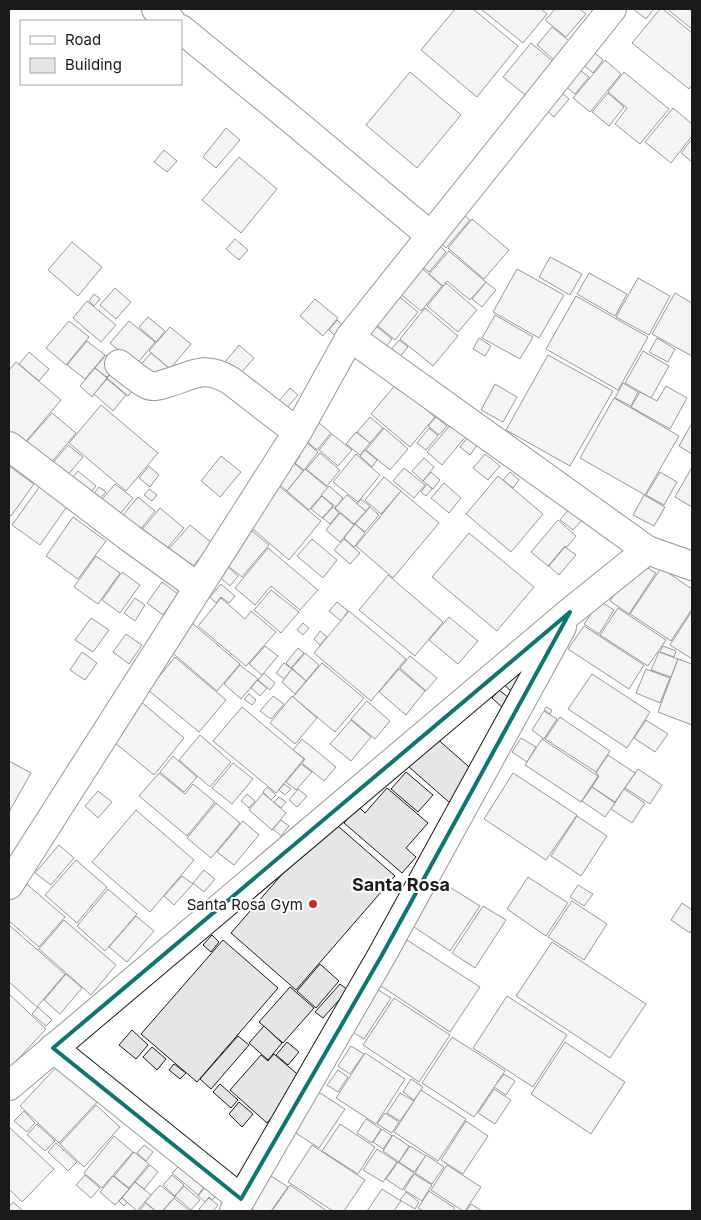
<svg xmlns="http://www.w3.org/2000/svg" width="701" height="1220" font-family="Inter,sans-serif">
  <style>
    .building { fill: #e6e6e6; stroke: #1a1a1a }
    .lines { fill: none; stroke-linecap: round; stroke-linejoin: round }
    .minor-casing { stroke: #1a1a1a; stroke-width: 30 }
    .minor { stroke: #fff; stroke-width: 28 }
    .marked { fill: none; stroke: #0f766e; stroke-width: 4; stroke-linejoin: round }
    .poi-dot { fill: #c62828; stroke: #fff; stroke-width: 2 }
    .labels { text-anchor: middle; dominant-baseline: central; stroke-width: 4; stroke-linejoin: round; paint-order: stroke }
    .poi-label { font-size: 15px; fill: #1a1a1a; stroke: #fff; text-anchor: end }
    .quarter-label { font-size: 18px; font-weight: bold; fill: #1a1a1a; stroke: #fff }
  </style>
  <rect width="100%" height="100%" fill="#fff"/>
  <g class="building">
    <polygon points="455,9 473,9 518,46 477,97 421,50"/>
    <polygon points="481,9 541,9 547,14 523,43"/>
    <polygon points="555,9 580,9 586,14 566,37 545,20"/>
    <polygon points="633,9 654,9 646,19"/>
    <polygon points="660,9 663,9 692,33 692,85 689,89 632,43"/>
    <polygon points="667,9 692,9 692,29"/>
    <polygon points="552,27 578,48 562,67 537,45"/>
    <polygon points="531,43 562,69 535,103 503,77"/>
    <polygon points="590,49 603,60 593,73 580,62"/>
    <polygon points="605,60 621,74 590,112 573,98"/>
    <polygon points="573,65 589,77 575,94 560,82"/>
    <polygon points="410,72 461,115 417,168 366,125"/>
    <polygon points="624,72 669,109 640,144 615,124 627,108 608,92"/>
    <polygon points="554,86 569,99 554,117 539,104"/>
    <polygon points="608,93 624,107 609,126 592,112"/>
    <polygon points="673,108 692,124 692,136 671,163 645,142"/>
    <polygon points="226,128 240,140 216,168 203,157"/>
    <polygon points="692,139 692,162 681,153"/>
    <polygon points="164,150 177,161 167,172 154,162"/>
    <polygon points="239,157 277,189 241,233 202,200"/>
    <polygon points="457,209 470,220 446,248 434,237"/>
    <polygon points="472,219 509,250 484,279 448,248"/>
    <polygon points="235,239 248,250 239,260 226,249"/>
    <polygon points="433,240 446,252 429,272 415,261"/>
    <polygon points="72,242 102,267 78,296 48,270"/>
    <polygon points="449,251 486,282 470,300 447,281 443,286 429,274"/>
    <polygon points="550,257 582,274 570,295 539,277"/>
    <polygon points="415,262 442,286 421,311 393,288"/>
    <polygon points="517,269 564,295 539,338 493,312"/>
    <polygon points="589,273 627,294 615,316 577,294"/>
    <polygon points="638,278 670,296 649,335 616,317"/>
    <polygon points="486,282 496,290 482,307 472,299"/>
    <polygon points="446,283 477,310 458,332 427,306"/>
    <polygon points="115,288 131,302 116,319 100,305"/>
    <polygon points="675,293 692,303 692,356 652,334"/>
    <polygon points="94,294 100,299 94,306 89,301"/>
    <polygon points="396,294 418,312 395,340 373,322"/>
    <polygon points="576,296 648,337 618,390 546,349"/>
    <polygon points="315,299 338,318 323,336 300,316"/>
    <polygon points="87,301 116,325 101,342 73,318"/>
    <polygon points="425,308 458,336 433,366 400,339"/>
    <polygon points="495,315 533,337 520,359 482,338"/>
    <polygon points="148,317 165,331 156,342 139,327"/>
    <polygon points="337,320 346,328 337,338 329,330"/>
    <polygon points="69,321 89,337 66,365 46,348"/>
    <polygon points="129,321 155,342 136,365 110,343"/>
    <polygon points="375,325 392,339 384,350 366,335"/>
    <polygon points="170,327 191,344 170,369 149,351"/>
    <polygon points="479,338 491,346 485,356 473,349"/>
    <polygon points="657,338 675,349 668,362 649,352"/>
    <polygon points="399,340 408,347 398,359 389,352"/>
    <polygon points="87,341 105,355 85,379 67,365"/>
    <polygon points="239,345 254,358 235,380 220,368"/>
    <polygon points="643,351 669,366 651,398 625,383"/>
    <polygon points="29,352 49,369 39,381 19,364"/>
    <polygon points="151,353 170,369 156,386 136,370"/>
    <polygon points="106,355 117,365 107,377 95,368"/>
    <polygon points="548,355 613,391 570,466 506,430"/>
    <polygon points="16,362 61,400 18,451 9,443 9,370"/>
    <polygon points="118,366 139,383 128,396 107,378"/>
    <polygon points="95,368 107,378 92,397 80,386"/>
    <polygon points="107,379 126,395 113,411 94,394"/>
    <polygon points="623,383 638,392 631,406 615,398"/>
    <polygon points="396,384 435,417 410,447 371,414"/>
    <polygon points="495,384 517,397 503,422 481,410"/>
    <polygon points="666,386 687,398 670,429 631,407 640,392 657,401"/>
    <polygon points="290,388 298,395 286,409 278,402"/>
    <polygon points="614,398 679,436 645,495 580,458"/>
    <polygon points="101,405 158,453 126,491 69,443"/>
    <polygon points="52,413 76,433 46,469 21,448"/>
    <polygon points="312,417 331,433 317,450 298,434"/>
    <polygon points="370,417 383,428 370,443 357,432"/>
    <polygon points="436,417 447,426 439,435 428,426"/>
    <polygon points="452,423 467,435 442,465 427,452"/>
    <polygon points="692,423 692,454 679,446"/>
    <polygon points="384,428 408,449 390,470 366,450"/>
    <polygon points="429,428 438,436 426,450 417,443"/>
    <polygon points="356,432 370,443 360,455 346,444"/>
    <polygon points="332,434 352,450 338,466 319,450"/>
    <polygon points="299,436 318,452 304,470 295,463 300,456 290,447"/>
    <polygon points="469,436 478,444 470,455 460,447"/>
    <polygon points="68,445 83,457 66,477 51,465"/>
    <polygon points="292,449 300,456 294,463 303,471 287,491 270,476"/>
    <polygon points="365,450 377,460 372,467 360,456"/>
    <polygon points="320,453 340,470 327,486 306,469"/>
    <polygon points="356,454 380,475 358,502 333,482"/>
    <polygon points="485,454 500,466 488,480 473,468"/>
    <polygon points="221,456 241,472 220,497 201,481"/>
    <polygon points="424,458 434,467 423,481 412,471"/>
    <polygon points="9,466 34,484 11,516 9,514"/>
    <polygon points="149,466 159,475 150,487 139,478"/>
    <polygon points="692,467 692,507 675,497"/>
    <polygon points="404,468 425,485 414,498 393,481"/>
    <polygon points="305,469 328,488 309,510 287,491"/>
    <polygon points="78,471 96,486 85,500 67,484"/>
    <polygon points="431,472 440,480 433,489 423,481"/>
    <polygon points="510,472 519,480 513,488 503,480"/>
    <polygon points="660,472 677,482 664,505 646,495"/>
    <polygon points="498,476 543,514 511,552 466,514"/>
    <polygon points="384,477 401,491 381,514 365,500"/>
    <polygon points="444,483 461,498 449,513 431,498"/>
    <polygon points="115,484 133,498 116,519 98,504"/>
    <polygon points="427,484 432,489 426,496 421,492"/>
    <polygon points="40,486 68,505 40,545 12,525"/>
    <polygon points="279,486 321,521 289,560 247,524"/>
    <polygon points="329,486 343,498 336,507 321,495"/>
    <polygon points="99,487 106,492 98,501 92,496"/>
    <polygon points="149,489 157,495 152,501 144,495"/>
    <polygon points="401,491 439,523 393,578 356,546"/>
    <polygon points="347,495 366,511 354,524 335,508"/>
    <polygon points="644,495 665,507 654,526 633,515"/>
    <polygon points="322,496 333,506 322,518 311,509"/>
    <polygon points="138,497 155,511 140,530 123,515"/>
    <polygon points="361,499 370,506 366,511 357,504"/>
    <polygon points="333,507 339,513 330,524 323,518"/>
    <polygon points="370,507 379,515 365,532 355,524"/>
    <polygon points="160,508 184,528 159,558 135,538"/>
    <polygon points="569,509 582,520 573,530 560,520"/>
    <polygon points="340,513 354,525 340,542 326,530"/>
    <polygon points="73,517 106,541 78,579 46,556"/>
    <polygon points="558,520 576,536 567,547 565,546 548,566 531,552"/>
    <polygon points="355,524 365,533 354,547 344,538"/>
    <polygon points="190,525 212,543 189,571 166,552"/>
    <polygon points="246,526 269,545 242,577 219,559"/>
    <polygon points="469,533 534,587 497,631 432,577"/>
    <polygon points="312,539 337,560 323,578 297,556"/>
    <polygon points="344,539 360,553 350,564 334,550"/>
    <polygon points="565,547 576,555 559,575 549,566"/>
    <polygon points="268,548 318,590 300,610 271,586 255,605 235,588"/>
    <polygon points="96,556 120,573 98,604 74,587"/>
    <polygon points="636,561 656,573 629,614 610,601"/>
    <polygon points="228,567 238,576 230,586 220,577"/>
    <polygon points="661,568 692,589 692,609 671,641 630,614"/>
    <polygon points="122,572 140,585 120,613 102,600"/>
    <polygon points="388,575 443,622 415,656 359,610"/>
    <polygon points="162,582 178,594 163,615 147,603"/>
    <polygon points="221,584 235,596 229,603 221,597 216,603 210,597"/>
    <polygon points="271,590 299,612 281,633 254,610"/>
    <polygon points="135,598 145,605 135,621 124,613"/>
    <polygon points="221,598 245,619 251,611 276,632 246,666 198,626"/>
    <polygon points="600,601 614,610 599,634 584,624"/>
    <polygon points="337,602 348,611 341,621 329,611"/>
    <polygon points="618,608 666,640 648,666 600,635"/>
    <polygon points="349,611 406,659 371,701 314,653"/>
    <polygon points="692,611 692,659 670,645"/>
    <polygon points="449,617 478,641 458,664 429,640"/>
    <polygon points="91,618 109,630 93,652 75,640"/>
    <polygon points="192,623 240,664 217,691 169,650"/>
    <polygon points="303,623 309,628 303,635 297,630"/>
    <polygon points="584,626 644,665 629,689 568,649"/>
    <polygon points="320,631 327,637 320,645 314,639"/>
    <polygon points="126,634 142,645 129,664 113,652"/>
    <polygon points="265,646 278,656 262,675 249,664"/>
    <polygon points="663,646 676,651 674,657 660,652"/>
    <polygon points="298,648 304,653 291,668 286,663"/>
    <polygon points="82,652 97,663 85,680 70,670"/>
    <polygon points="659,652 678,659 671,677 651,670"/>
    <polygon points="305,653 319,665 306,681 292,668"/>
    <polygon points="410,656 437,678 426,691 400,668"/>
    <polygon points="175,657 226,700 199,732 148,690"/>
    <polygon points="678,659 692,664 692,725 658,712"/>
    <polygon points="284,663 292,669 284,679 276,673"/>
    <polygon points="322,663 364,698 335,732 293,697"/>
    <polygon points="240,665 258,679 241,699 224,684"/>
    <polygon points="510,666 525,679 513,693 499,680"/>
    <polygon points="292,669 306,681 295,694 282,682"/>
    <polygon points="399,669 425,691 406,715 379,692"/>
    <polygon points="646,669 670,678 660,703 636,693"/>
    <polygon points="264,673 275,683 270,690 258,680"/>
    <polygon points="592,674 650,712 627,748 568,709"/>
    <polygon points="257,680 267,688 260,696 251,688"/>
    <polygon points="499,690 513,701 505,710 492,698"/>
    <polygon points="249,694 256,700 252,705 244,699"/>
    <polygon points="273,696 284,704 271,719 260,711"/>
    <polygon points="292,696 317,718 295,744 270,723"/>
    <polygon points="139,700 184,738 154,775 108,737"/>
    <polygon points="367,701 390,721 375,739 351,719"/>
    <polygon points="242,707 304,759 276,793 213,741"/>
    <polygon points="546,707 552,710 550,714 544,710"/>
    <polygon points="544,711 557,719 544,739 532,730"/>
    <polygon points="560,717 610,751 596,772 545,739"/>
    <polygon points="351,720 371,737 351,761 330,744"/>
    <polygon points="646,720 668,734 655,752 634,738"/>
    <polygon points="200,735 231,762 210,787 179,760"/>
    <polygon points="435,737 476,773 450,803 409,767"/>
    <polygon points="521,738 536,747 527,762 512,752"/>
    <polygon points="302,739 336,767 324,781 302,763 305,759 293,750"/>
    <polygon points="542,739 598,776 581,802 525,765"/>
    <polygon points="608,755 635,773 615,802 592,787 599,776 596,773"/>
    <polygon points="173,756 197,777 184,792 160,772"/>
    <polygon points="9,761 31,773 9,812"/>
    <polygon points="233,763 253,779 232,804 212,788"/>
    <polygon points="301,764 312,772 296,790 286,782"/>
    <polygon points="638,769 662,785 650,804 625,788"/>
    <polygon points="406,772 433,795 418,812 391,789"/>
    <polygon points="159,773 185,794 193,784 215,802 187,836 139,796"/>
    <polygon points="513,773 577,815 546,860 484,819"/>
    <polygon points="284,784 291,789 285,795 279,790"/>
    <polygon points="267,787 276,795 271,800 263,792"/>
    <polygon points="592,787 615,803 605,817 582,801"/>
    <polygon points="387,788 428,823 406,848 416,857 402,873 344,823 358,806 365,813"/>
    <polygon points="298,789 307,796 297,807 289,800"/>
    <polygon points="624,789 645,803 632,823 611,809"/>
    <polygon points="98,791 112,802 98,818 85,806"/>
    <polygon points="263,793 286,813 272,830 249,810"/>
    <polygon points="247,794 255,801 249,808 241,801"/>
    <polygon points="279,797 286,802 281,808 274,802"/>
    <polygon points="216,803 240,823 211,858 187,838"/>
    <polygon points="136,810 194,860 150,912 92,862"/>
    <polygon points="577,816 607,836 581,876 551,856"/>
    <polygon points="330,819 395,876 296,990 231,933"/>
    <polygon points="281,820 289,826 281,836 273,829"/>
    <polygon points="243,821 259,835 234,865 217,852"/>
    <polygon points="59,845 74,858 51,885 35,873"/>
    <polygon points="76,860 107,887 77,923 45,895"/>
    <polygon points="204,870 215,879 204,892 193,883"/>
    <polygon points="182,876 193,884 174,905 164,896"/>
    <polygon points="528,877 568,903 546,936 507,909"/>
    <polygon points="437,879 480,906 450,951 408,923"/>
    <polygon points="22,880 65,917 39,947 9,921 9,895"/>
    <polygon points="578,885 593,894 584,906 570,897"/>
    <polygon points="108,889 137,914 105,951 77,926"/>
    <polygon points="572,901 607,924 584,960 548,937"/>
    <polygon points="682,903 692,910 692,929 690,933 671,920"/>
    <polygon points="483,906 506,920 475,968 452,953"/>
    <polygon points="136,916 154,931 127,962 109,947"/>
    <polygon points="64,920 116,965 91,995 39,949"/>
    <polygon points="9,925 65,974 37,1007 9,982"/>
    <polygon points="212,935 219,942 211,952 203,945"/>
    <polygon points="223,940 278,988 197,1082 141,1034"/>
    <polygon points="407,940 480,987 450,1032 378,984"/>
    <polygon points="552,942 646,1004 610,1058 516,996"/>
    <polygon points="320,964 339,981 316,1008 297,991"/>
    <polygon points="66,974 82,988 60,1014 44,1000"/>
    <polygon points="340,984 348,990 323,1018 315,1012"/>
    <polygon points="290,987 314,1008 283,1043 259,1022"/>
    <polygon points="375,988 391,998 364,1039 348,1029"/>
    <polygon points="9,994 46,1029 9,1069"/>
    <polygon points="507,996 567,1035 533,1087 473,1048"/>
    <polygon points="394,998 450,1035 419,1082 363,1045"/>
    <polygon points="38,1007 52,1020 46,1026 32,1014"/>
    <polygon points="264,1026 282,1043 268,1060 249,1043"/>
    <polygon points="132,1030 148,1045 136,1059 119,1045"/>
    <polygon points="238,1036 249,1045 211,1089 200,1079"/>
    <polygon points="452,1037 505,1071 474,1117 422,1083"/>
    <polygon points="287,1042 299,1052 288,1065 276,1055"/>
    <polygon points="565,1042 625,1082 591,1134 531,1094"/>
    <polygon points="351,1046 364,1054 350,1074 338,1066"/>
    <polygon points="152,1047 166,1059 157,1070 143,1057"/>
    <polygon points="365,1053 405,1079 376,1124 336,1098"/>
    <polygon points="274,1054 304,1080 267,1123 230,1090 261,1055 268,1061"/>
    <polygon points="59,1064 98,1101 59,1143 20,1106"/>
    <polygon points="174,1064 186,1073 180,1079 169,1070"/>
    <polygon points="338,1070 348,1077 338,1092 327,1085"/>
    <polygon points="504,1074 515,1081 506,1095 494,1087"/>
    <polygon points="411,1079 423,1087 414,1100 403,1092"/>
    <polygon points="220,1084 238,1100 231,1108 213,1092"/>
    <polygon points="494,1089 511,1100 495,1124 478,1113"/>
    <polygon points="421,1090 466,1119 438,1161 394,1132"/>
    <polygon points="317,1091 345,1109 319,1148 291,1130"/>
    <polygon points="400,1093 414,1101 400,1121 387,1113"/>
    <polygon points="239,1102 253,1114 242,1127 229,1114"/>
    <polygon points="96,1105 120,1127 84,1167 60,1144"/>
    <polygon points="24,1111 35,1123 27,1132 14,1121"/>
    <polygon points="385,1113 399,1122 392,1133 377,1124"/>
    <polygon points="366,1119 381,1129 372,1143 357,1133"/>
    <polygon points="466,1121 488,1136 463,1174 441,1160"/>
    <polygon points="37,1124 55,1141 45,1151 27,1135"/>
    <polygon points="340,1124 375,1147 358,1174 322,1151"/>
    <polygon points="9,1127 54,1169 22,1202 9,1189"/>
    <polygon points="382,1129 392,1136 383,1149 373,1142"/>
    <polygon points="393,1135 409,1146 399,1162 383,1151"/>
    <polygon points="114,1136 133,1152 102,1188 84,1173"/>
    <polygon points="56,1143 77,1162 68,1171 48,1152"/>
    <polygon points="144,1145 153,1152 146,1161 137,1153"/>
    <polygon points="312,1145 365,1180 344,1211 333,1211 288,1182"/>
    <polygon points="410,1146 426,1156 414,1172 399,1162"/>
    <polygon points="377,1149 397,1162 383,1182 363,1170"/>
    <polygon points="134,1152 149,1164 129,1188 114,1176"/>
    <polygon points="426,1155 444,1167 432,1184 415,1173"/>
    <polygon points="398,1162 414,1173 402,1190 386,1179"/>
    <polygon points="150,1165 158,1172 144,1189 135,1182"/>
    <polygon points="180,1165 205,1186 198,1195 172,1173"/>
    <polygon points="447,1165 481,1187 465,1211 463,1211 431,1190"/>
    <polygon points="268,1174 288,1187 271,1211 255,1211 247,1206"/>
    <polygon points="414,1174 432,1185 422,1201 404,1190"/>
    <polygon points="85,1175 100,1188 91,1198 76,1185"/>
    <polygon points="172,1175 184,1185 175,1196 163,1185"/>
    <polygon points="113,1176 129,1189 115,1205 100,1192"/>
    <polygon points="135,1182 151,1195 137,1211 122,1198"/>
    <polygon points="160,1185 175,1197 162,1211 156,1211 145,1202"/>
    <polygon points="290,1185 327,1211 272,1211"/>
    <polygon points="184,1186 200,1200 191,1210 175,1196"/>
    <polygon points="205,1187 216,1196 212,1200 209,1197 205,1202 198,1196"/>
    <polygon points="382,1189 401,1201 394,1211 367,1211"/>
    <polygon points="429,1191 455,1208 452,1211 423,1211 418,1208"/>
    <polygon points="406,1192 419,1202 415,1209 400,1200"/>
    <polygon points="122,1198 127,1202 124,1206 119,1201"/>
    <polygon points="174,1198 190,1211 163,1211"/>
    <polygon points="209,1198 218,1205 213,1211 202,1211 199,1209"/>
    <polygon points="13,1202 23,1211 9,1211 9,1207"/>
    <polygon points="146,1203 155,1211 139,1211"/>
    <polygon points="471,1204 482,1211 466,1211"/>
  </g>
  <g class="lines">
    <g class="minor-casing">
      <g id="minor">
        <polyline points="156,9 171,21"/>
        <polyline points="181,29 291,119 431,236"/>
        <polyline points="350,337 647,550"/>
        <path d="M119,364c8,6 20,17 29,21 5,2 11,1 16,-1 27,-7 39,-21 67,-3l66,51"/>
        <polyline points="9,446 130,538 198,587"/>
        <polyline points="9,885 298,431 350,337 612,9"/>
        <polyline points="53,1048 241,1199"/>
        <polyline points="9,1086 570,612 647,550 692,566"/>
        <polyline points="234,1211 382,955 562,627"/>
      </g>
    </g>
    <use href="#minor" class="minor"/>
  </g>
  <path d="M0 0H701V1220H0ZM570,612l-188,343 -141,244 -188,-151z" fill="#fff" fill-opacity=".55" fill-rule="evenodd"/>
  <path class="marked" d="M570,612l-188,343 -141,244 -188,-151z"/>
  <circle class="poi-dot" cx="313" cy="904" r="5"/>
  <g class="labels">
    <g class="poi-label">
      <text x="303" y="904">Santa Rosa Gym</text>
    </g>
    <g class="quarter-label">
      <text x="401" y="884">Santa Rosa</text>
    </g>
  </g>
  <rect width="701" height="1220" fill="none" stroke="#1a1a1a" stroke-width="20"/>
  <rect x="20" y="20" width="162" height="65" fill="#ffffff" stroke="#a3a3a3"/>
  <rect x="30" y="36" width="25" height="8" fill="#ffffff" stroke="#a3a3a3"/>
  <text x="65" y="45" font-size="15" fill="#1a1a1a">Road</text>
  <rect x="30" y="58" width="25" height="15" fill="#e6e6e6" stroke="#a3a3a3"/>
  <text x="65" y="70" font-size="15" fill="#1a1a1a">Building</text>
</svg>
